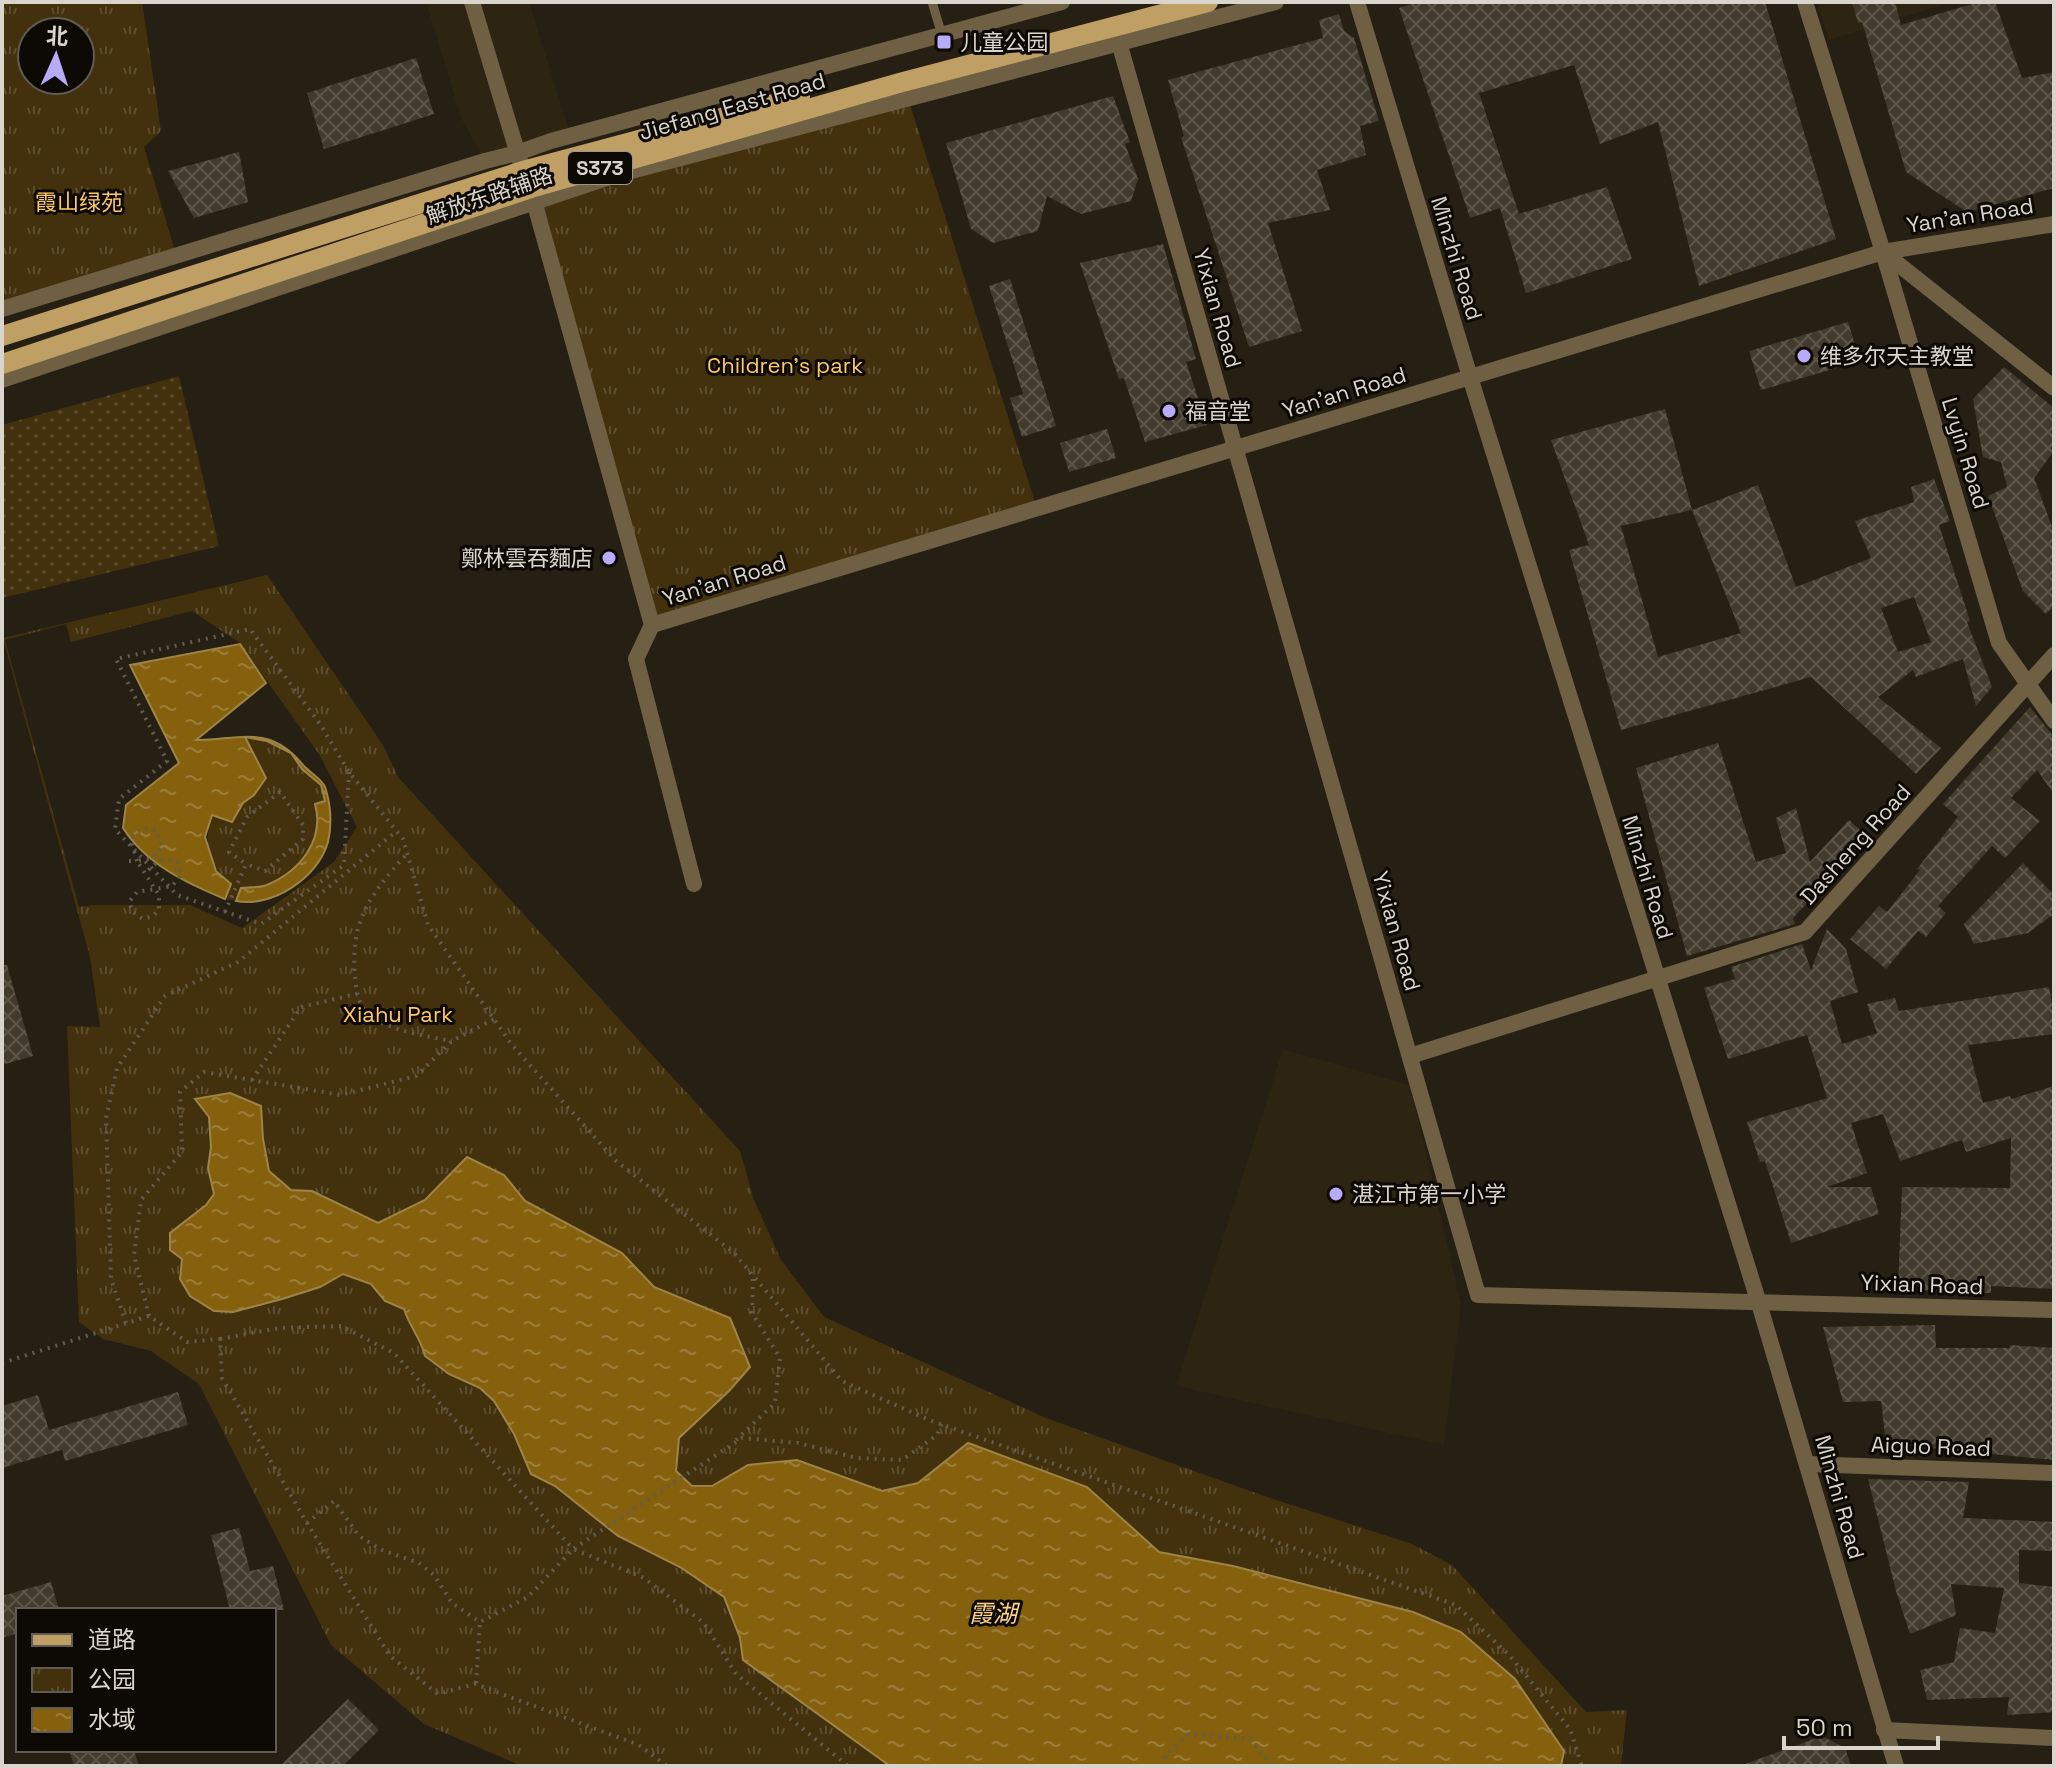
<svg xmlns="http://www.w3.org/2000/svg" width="2056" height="1768" font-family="'Space Grotesk','Noto Sans SC',sans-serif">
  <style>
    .built { fill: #2e2412 }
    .grass { fill: url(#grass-dots) }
    .park { fill: url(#park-tufts); fill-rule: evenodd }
    .water { fill: url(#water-ripples); stroke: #9e8447; stroke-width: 2 }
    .building { fill: url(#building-cross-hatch); fill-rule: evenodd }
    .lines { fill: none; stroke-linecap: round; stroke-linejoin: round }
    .path { stroke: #645d53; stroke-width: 4; stroke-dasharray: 2 6; stroke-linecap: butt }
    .lane { stroke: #6f6044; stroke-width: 9 }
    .street { stroke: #6f6044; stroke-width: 16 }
    .primary { stroke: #c09f64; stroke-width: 20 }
    .poi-dot { fill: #b8abf7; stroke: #0d0a05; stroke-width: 3 }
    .labels { text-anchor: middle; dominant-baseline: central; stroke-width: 6; stroke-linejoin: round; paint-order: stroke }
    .shield { fill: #0d0a05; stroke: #9c9790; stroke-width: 2 }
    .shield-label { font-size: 20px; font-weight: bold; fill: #d9d4cc }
    .poi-label { font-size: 22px; fill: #d9d4cc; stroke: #0d0a05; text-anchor: start }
    .street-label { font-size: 22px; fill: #d9d4cc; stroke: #0d0a05 }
    .park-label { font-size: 22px; fill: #fec965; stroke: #0d0a05 }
    .water-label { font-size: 24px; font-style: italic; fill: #fcd186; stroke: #0d0a05 }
  </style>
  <defs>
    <pattern id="grass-dots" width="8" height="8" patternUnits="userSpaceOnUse" patternTransform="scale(2)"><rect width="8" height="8" fill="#43310e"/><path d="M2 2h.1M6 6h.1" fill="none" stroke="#5e4e30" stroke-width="1.8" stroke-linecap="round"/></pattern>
    <pattern id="park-tufts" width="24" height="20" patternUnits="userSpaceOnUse" patternTransform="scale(2)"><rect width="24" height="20" fill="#43310e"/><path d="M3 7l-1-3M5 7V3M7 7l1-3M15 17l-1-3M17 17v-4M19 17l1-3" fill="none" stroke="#5e4e30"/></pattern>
    <pattern id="water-ripples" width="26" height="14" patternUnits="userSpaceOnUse" patternTransform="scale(2)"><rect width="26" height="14" fill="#85610e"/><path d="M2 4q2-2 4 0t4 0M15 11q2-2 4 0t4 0" fill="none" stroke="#9b7e3b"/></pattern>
    <pattern id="building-cross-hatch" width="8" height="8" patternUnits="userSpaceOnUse" patternTransform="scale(2)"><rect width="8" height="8" fill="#413a2d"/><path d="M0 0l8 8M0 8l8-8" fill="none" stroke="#5c564a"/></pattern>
  </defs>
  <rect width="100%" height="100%" fill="#261f13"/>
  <g class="built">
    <polygon points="426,2 529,2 569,130 485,161 461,118"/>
    <polygon points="1817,2 1952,2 1829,40"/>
    <polygon points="1283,1049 1410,1085 1461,1304 1444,1445 1176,1386"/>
  </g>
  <polygon class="grass" points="179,376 219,546 2,598 2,425"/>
  <g class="park">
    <path d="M2,2h140l19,129 -17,16 31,104 -173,55zM32,32h48v48h-48z"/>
    <polygon points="907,95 1037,509 652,625 531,188"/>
    <path d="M267,575l116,170 15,32 342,374 14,49 27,60 43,57 222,101 218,78 148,48 40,21 134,147 41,-2 -6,56h-60l3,-15 -103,-119 -48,-20 -180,-46 -74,-14 -43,-40 -147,-69 -51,40 -36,8 -85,-31 -49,5 -36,21h-20l-16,-15 3,-33 50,-47 21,-24 -54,-64 -42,-16 -32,-34 -97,-52 -21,-26 -37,-17 -42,42 -47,24 -66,-33 -21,-1 -22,-19 -6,-32 -2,-33 -65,-7 13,17 2,32 -3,20 6,26 -8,11 -36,28 12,26 -2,20 77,25 63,-16 23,-14 28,10 14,17 19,8 6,17 39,48 31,14 14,13 20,33 17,40 24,12 63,50 62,31 44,30 16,41 3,22 147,106h-368l-98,-42 -93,-79 -132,-261 -48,-33 -48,-12 -24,-17 -12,-296 33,1 -10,-70 -87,-319zM192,611l48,32 79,111 38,73 -23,35 -92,66 -52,-23h-96l-15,2 -74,-267 61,-16 5,18z"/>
    <path d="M245,737l22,4 24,12 11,16 19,16 4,16 -10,3c10,36 -15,67 -48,81 -8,3 -18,2 -26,3l-5,13 -11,-2 6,-15c-23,-20 -28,-40 -19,-69l20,7 11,-19 11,-8z"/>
  </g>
  <g class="water">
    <path d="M240,644l26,39 -70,57c25,1 50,-8 74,0 15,6 23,13 33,25 7,8 18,13 22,22 6,17 7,38 3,55 -10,36 -56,66 -92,59l5,-13c8,-1 18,0 26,-3 33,-14 58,-45 48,-81l10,-3 -4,-16 -19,-16 -11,-16 -24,-12 -22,-4 21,41 -12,17 -11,8 -11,19 -20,-7 -7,22 11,34 15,13 -6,15c-39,-16 -79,-35 -102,-71l3,-23 53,-42 -49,-98z"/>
    <path d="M230,1093l31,13 2,33 6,32 22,19 21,1 66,32 47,-23 42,-43 37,18 21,26 97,52 32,34 76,31 20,49 -21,24 -50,47 -3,33 16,15h20l36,-21 49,-5 85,31 36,-8 50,-40 119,44 72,65 74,14 180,46 48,20 54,47 49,72 -3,15h-671l-147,-106 -3,-22 -16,-41 -44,-30 -62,-31 -63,-50 -24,-12 -17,-40 -20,-33 -14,-13 -31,-14 -24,-18c-5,-20 -15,-28 -21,-47l-19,-8 -14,-17 -28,-10 -23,13 -38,12 -49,13 -19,-1 -24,-15 -10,-17 2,-20 -12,-9v-17l36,-28 8,-11 -6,-26 3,-21 -2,-30 -14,-18z"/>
  </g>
  <g class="building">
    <polygon points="1417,2 1765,2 1836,239 1699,286 1658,122 1600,144 1574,65 1479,93 1519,214 1607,187 1632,259 1526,293 1500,208 1470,218 1399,8"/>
    <polygon points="1852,2 1895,2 1901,25 1979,2 1995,2 2022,78 2054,72 2054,188 1967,212 1906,172 1862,22 1858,23"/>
    <polygon points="1339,14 1344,31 1354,38 1379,121 1360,126 1366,155 1317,170 1330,210 1268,223 1302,331 1249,347 1181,137 1184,136 1168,80 1323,38 1319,20"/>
    <polygon points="416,58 434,114 324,149 307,93"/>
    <polygon points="1113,96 1130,142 1125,144 1138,179 1131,201 1081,214 1047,196 1038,231 993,243 971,229 946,143"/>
    <polygon points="239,152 248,202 194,218 168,171"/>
    <polygon points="1163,244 1196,359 1186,362 1207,425 1145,442 1124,378 1119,379 1080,263"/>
    <polygon points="1010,279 1056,426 1022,437 1010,398 1023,394 989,286"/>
    <polygon points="1848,322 1860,361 1761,390 1749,351"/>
    <polygon points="2004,367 2054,408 2054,451 2034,478 2054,532 2054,606 2046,614 2023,591 1988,496 2007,487 2001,462 1983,457 1973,399"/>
    <path d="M1665,409l27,101 66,-25 38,102 75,-29 -16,-37 59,-19 -3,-15 23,-8 16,42 -11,4 31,96 -3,1 25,65 -16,19 -13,-47 -47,18 -3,-7 -35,27 63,51 -25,26 -105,-97 -190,53 -52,-180 20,-5 -38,-105zM1692,510l49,123 -83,24 -37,-131zM1914,597l17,45 -33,10 -17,-44z"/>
    <polygon points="1107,429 1116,458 1069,472 1060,443"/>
    <polygon points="2030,707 2054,737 2054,794 2037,770 2011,798 2040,821 2005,858 1992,846 1938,906 1946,913 1926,937 1918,931 1886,969 1850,939 1879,906 1887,912 1920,870 1917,869 1958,817 1943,804"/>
    <polygon points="1718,743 1756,862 1786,853 1776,818 1796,808 1810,862 1849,820 1869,838 1793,918 1795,924 1687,956 1636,768"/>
    <polygon points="2023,863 2054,895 2054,914 2028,933 1974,944 1964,924"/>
    <polygon points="1827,929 1846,949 1858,992 1830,1001 1842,1044 1877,1033 1867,1004 1895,998 1899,1011 2049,987 2054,1015 2054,1034 1968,1045 1983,1103 2010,1096 2011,1099 2054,1086 2054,1289 1991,1286 1991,1293 1898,1289 1902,1187 2010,1188 2011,1138 1966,1152 1962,1140 1900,1161 1883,1114 1851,1123 1867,1173 1827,1187 1871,1187 1879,1214 1791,1243 1765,1161 1760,1162 1747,1122 1827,1098 1807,1035 1728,1059 1704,988 1735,979 1731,967 1802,944 1811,970"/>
    <polygon points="2,965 7,965 33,1056 2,1065"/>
    <polygon points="1935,1325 1936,1348 2010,1348 2010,1345 2054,1348 2054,1460 1886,1444 1881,1401 1843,1402 1823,1327"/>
    <polygon points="178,1392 188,1425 65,1461 62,1450 2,1468 2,1406 38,1395 49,1430"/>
    <polygon points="1868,1479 1969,1482 1963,1518 2054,1522 2054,1551 2019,1550 2019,1583 2054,1587 2054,1712 2007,1715 2009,1697 1927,1700 1920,1670 1954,1662 1960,1628 1995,1633 2004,1588 1951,1584 1956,1615 1910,1634 1896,1591"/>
    <polygon points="239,1528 250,1571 273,1566 284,1610 230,1610 211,1535"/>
    <polygon points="51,1582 59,1610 18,1610 18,1633 2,1638 2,1596"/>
    <polygon points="348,1699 379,1730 343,1766 280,1766"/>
    <polygon points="1822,1736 1845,1748 1851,1766 1746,1766 1745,1764"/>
    <polygon points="69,1750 134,1750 139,1766 74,1766"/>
  </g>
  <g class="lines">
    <g class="path">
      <polyline points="349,772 344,865 261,924 177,895 115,829 119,799 167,761 116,659 250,629 320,724 349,772 403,839 428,925 512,1045 616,1161 734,1253 842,1381 929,1420 1456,1605 1509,1655 1570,1729 1582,1766"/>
      <path d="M405,856c-35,39 -55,65 -50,120 1,12 2,26 11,35 19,20 60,25 86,30"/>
      <path d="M129,861h8l-6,-20c6,-10 13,-14 25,-11l7,16 -10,12 -16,3 18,28 -18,3 -8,10 4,10 10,7 10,-3 6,-6v-15l-4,-6 17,-3 9,-11 -4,-13c-15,-7 -22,2 -33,12"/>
      <polyline points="225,912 246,864 229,852 247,817 280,792 303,825 303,839 265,871 246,864"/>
      <polyline points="252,1080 301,1007 357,994"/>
      <polyline points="149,1316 134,1255 141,1200 182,1152 180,1092 204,1072 341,1095 416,1076 452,1041 494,1019"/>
      <polyline points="126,1323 111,1279 106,1118 117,1068 165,996 238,962 393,834"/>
      <polyline points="220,1339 279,1328 341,1326 394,1353 573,1549 742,1438 798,1443 857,1458 902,1460 937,1435 942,1424"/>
      <polyline points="2,1363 149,1316 187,1342 220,1339 222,1378 307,1523 390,1656 438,1694 475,1684 639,1745 667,1766"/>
      <polyline points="736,1440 775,1403 780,1358 752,1313 753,1277"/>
      <polyline points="307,1523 334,1501 359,1536 382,1550 419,1563 434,1575 452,1603 480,1622 528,1597 573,1549 644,1578 704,1623 736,1674 848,1766"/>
      <polyline points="476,1683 480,1622"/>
      <polyline points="1163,1766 1166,1755 1188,1734 1250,1739 1273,1766"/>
    </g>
    <polyline class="lane" points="932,2 942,35"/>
    <g class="street">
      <polyline points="472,2 520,161"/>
      <polyline points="1357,2 1470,377 1758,1300 1896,1766"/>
      <polyline points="1805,2 1883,252 1999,643 2054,721"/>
      <polyline points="1114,25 1478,1295 2054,1310"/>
      <polyline points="532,194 652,625 636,659 694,884"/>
      <polyline points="1883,252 2054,388"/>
      <polyline points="2,309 485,161 517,153 551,141 1062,2"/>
      <polyline points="2,380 616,175 1276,2"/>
      <polyline points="652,625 1883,252 2054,224"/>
      <polyline points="1410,1056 1805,932 2054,655"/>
      <polyline points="1807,1464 2054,1473"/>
      <polyline points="1884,1730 2054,1738"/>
    </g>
    <g class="primary">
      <polyline points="2,336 523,171 800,97"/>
      <polyline points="2,364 531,188 899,83 1208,2"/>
    </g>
  </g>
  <g class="poi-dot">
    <rect x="936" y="34" width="16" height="16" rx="4"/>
    <circle cx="1804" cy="356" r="8"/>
    <circle cx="1169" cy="411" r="8"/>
    <circle cx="609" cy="558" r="8"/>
    <circle cx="1336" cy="1194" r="8"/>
  </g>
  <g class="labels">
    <rect class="shield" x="568" y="152" width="64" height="32" rx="6"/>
    <g class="shield-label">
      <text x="600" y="168">S373</text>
    </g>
    <g class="poi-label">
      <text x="960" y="42">儿童公园</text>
      <text x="1820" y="356">维多尔天主教堂</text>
      <text x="1185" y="411">福音堂</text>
      <text x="593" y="558" text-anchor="end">鄭林雲吞麵店</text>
      <text x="1352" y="1194">湛江市第一小学</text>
    </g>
    <g class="street-label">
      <text transform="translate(732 106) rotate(-16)">Jiefang East Road</text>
      <text transform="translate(489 195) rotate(-19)">解放东路辅路</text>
      <text transform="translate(1970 215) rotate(-9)">Yan'an Road</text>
      <text transform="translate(1457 258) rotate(73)">Minzhi Road</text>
      <text transform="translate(1218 308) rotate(74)">Yixian Road</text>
      <text transform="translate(1344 392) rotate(-17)">Yan'an Road</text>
      <text transform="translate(1966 453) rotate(73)">Lvyin Road</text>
      <text transform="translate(724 580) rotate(-17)">Yan'an Road</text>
      <text transform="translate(1855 844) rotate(-48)">Dasheng Road</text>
      <text transform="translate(1648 877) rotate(73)">Minzhi Road</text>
      <text transform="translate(1397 931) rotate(74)">Yixian Road</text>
      <text transform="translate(1922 1284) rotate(2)">Yixian Road</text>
      <text transform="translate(1931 1446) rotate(2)">Aiguo Road</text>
      <text transform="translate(1840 1497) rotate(74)">Minzhi Road</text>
    </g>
    <g class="park-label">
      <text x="79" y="202">霞山绿苑</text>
      <text x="785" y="365">Children's park</text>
      <text x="398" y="1014">Xiahu Park</text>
    </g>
    <g class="water-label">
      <text x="993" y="1613">霞湖</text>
    </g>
  </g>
  <rect width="2056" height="1768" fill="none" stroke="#d9d4cc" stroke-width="8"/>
  <rect x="16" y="1608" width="260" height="144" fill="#0d0a05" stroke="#5f5b55" stroke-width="2"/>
  <rect x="32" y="1634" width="40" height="12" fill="#c09f64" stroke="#5f5b55" stroke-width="2"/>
  <text x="88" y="1648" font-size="24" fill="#d9d4cc">道路</text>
  <rect x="32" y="1668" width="40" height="24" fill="url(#park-tufts)" stroke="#5f5b55" stroke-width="2"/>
  <text x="88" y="1688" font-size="24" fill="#d9d4cc">公园</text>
  <rect x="32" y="1708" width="40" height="24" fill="url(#water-ripples)" stroke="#5f5b55" stroke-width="2"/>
  <text x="88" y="1728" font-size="24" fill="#d9d4cc">水域</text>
  <g transform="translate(56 56) rotate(3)"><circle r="38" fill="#0d0a05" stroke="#5f5b55" stroke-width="2"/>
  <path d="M0-6L14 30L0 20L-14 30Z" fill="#b8abf7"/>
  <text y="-12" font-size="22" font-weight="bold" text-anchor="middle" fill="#d9d4cc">北</text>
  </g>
  <path d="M1784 1736v12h154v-12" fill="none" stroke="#d9d4cc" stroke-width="4"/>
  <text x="1796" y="1736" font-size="24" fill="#d9d4cc" stroke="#0d0a05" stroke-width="6" paint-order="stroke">50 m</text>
</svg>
